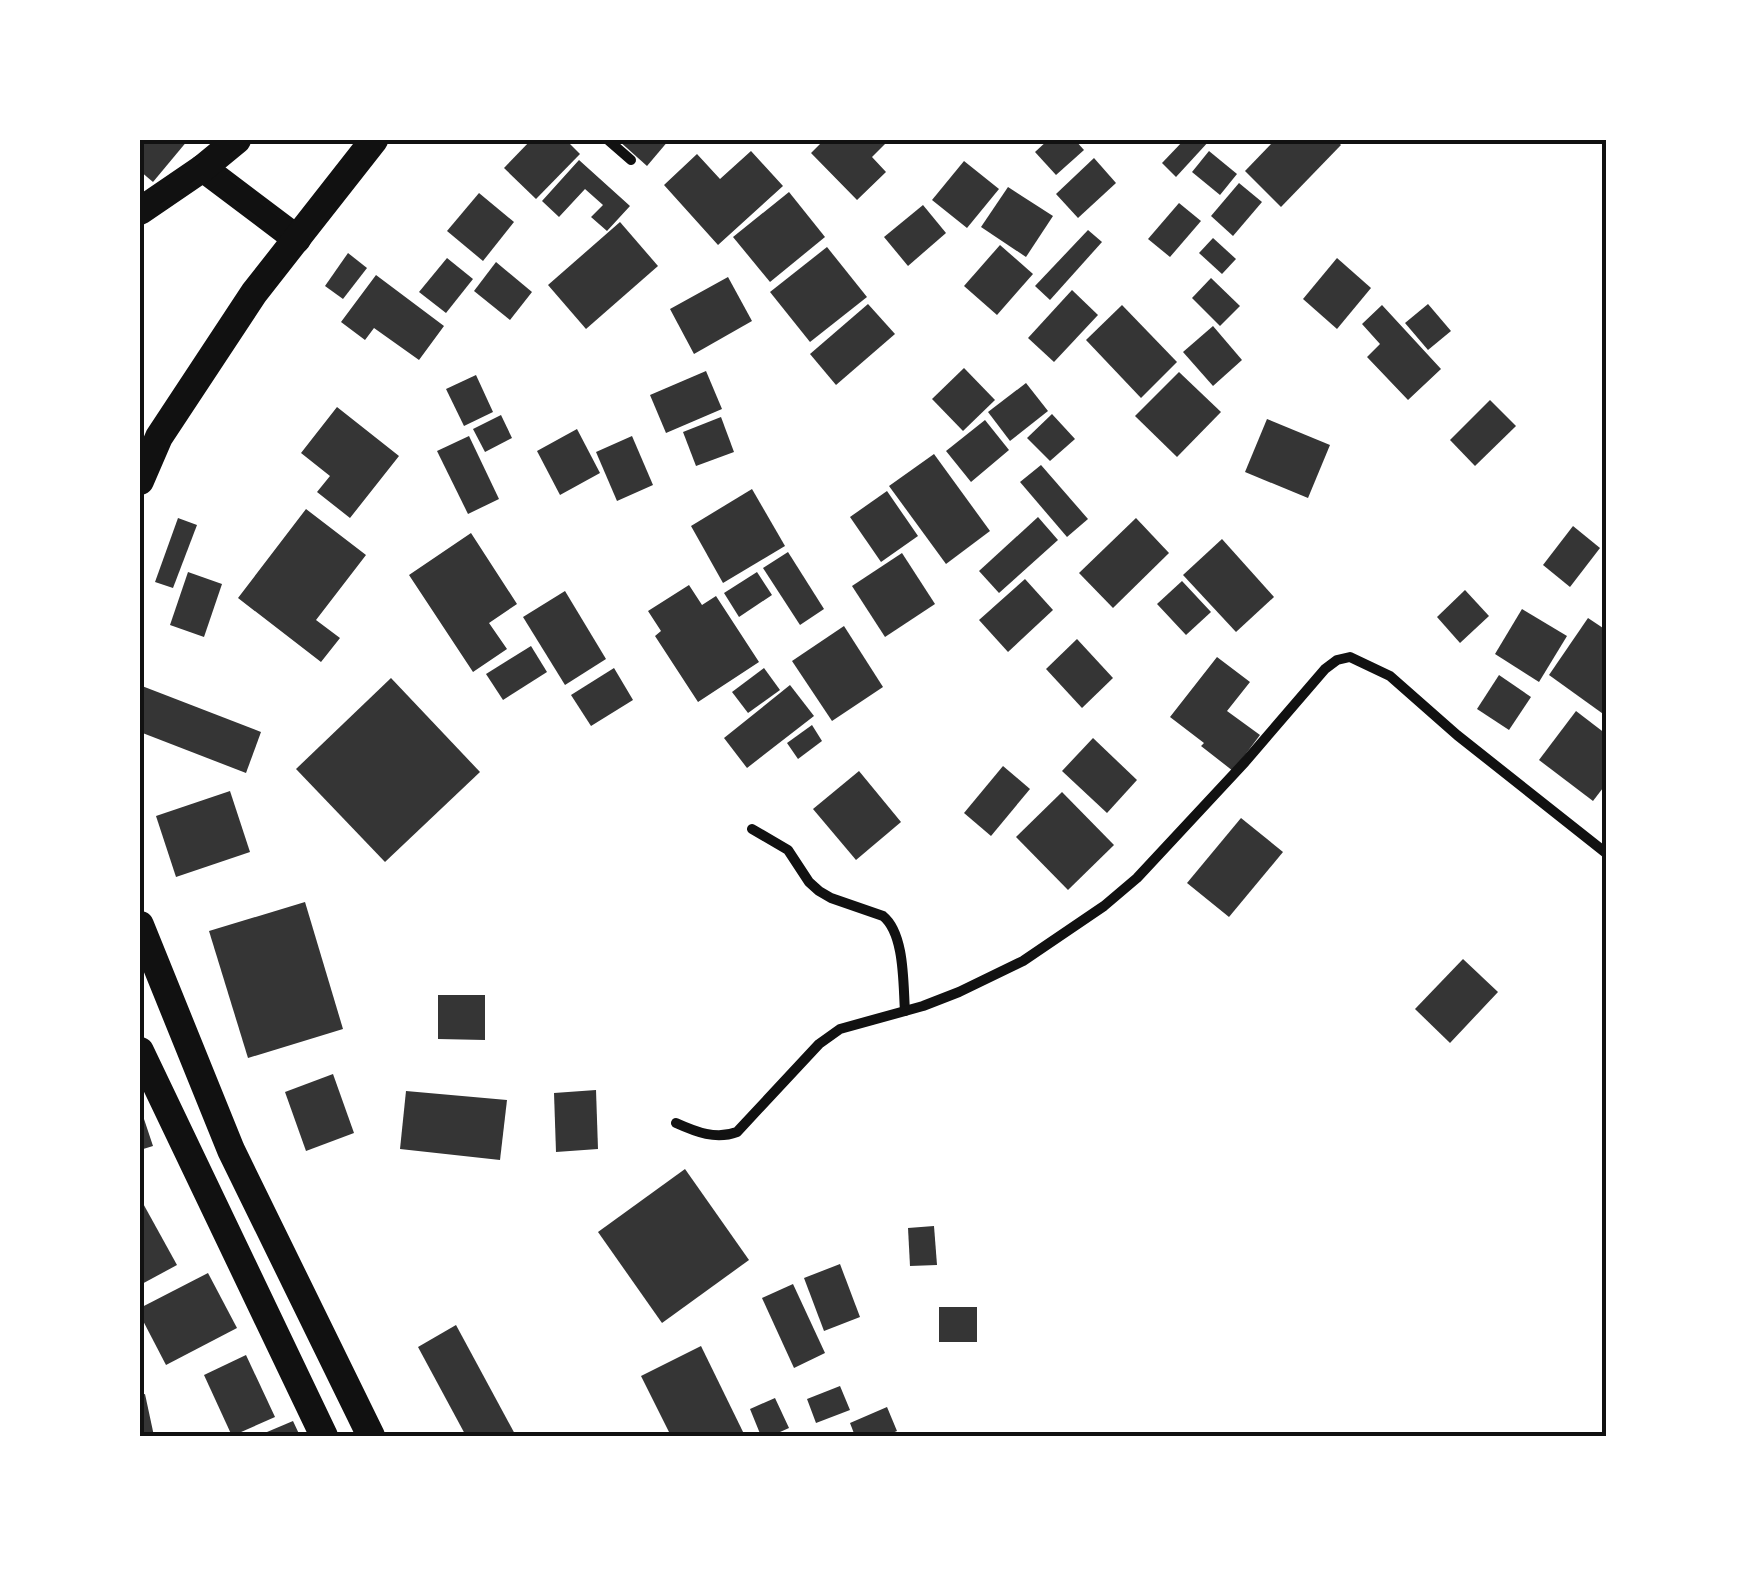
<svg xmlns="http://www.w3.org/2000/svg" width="1746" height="1576" font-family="'Times New Roman',serif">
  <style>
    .building { fill: #353535 }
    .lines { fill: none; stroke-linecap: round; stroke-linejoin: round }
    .minor { stroke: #111; stroke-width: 10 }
    .trunk { stroke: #111; stroke-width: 28 }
    .neatline { fill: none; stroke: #111; stroke-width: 4 }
  </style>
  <rect width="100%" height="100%" fill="#fff"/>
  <g class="building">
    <polygon points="140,140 188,140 153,182 140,171"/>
    <polygon points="531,140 566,140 580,154 536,199 504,168"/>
    <polygon points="618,140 669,140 647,166"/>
    <polygon points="824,140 889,140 872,157 886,172 857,200 811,153"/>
    <polygon points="1048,140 1075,140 1084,150 1056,175 1035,152"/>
    <polygon points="1184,140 1210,140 1176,177 1162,163"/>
    <polygon points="1275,140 1336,140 1341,145 1281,207 1245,171"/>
    <polygon points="751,151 783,186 718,245 664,185 697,154 720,179"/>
    <polygon points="1209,151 1237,174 1220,195 1192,172"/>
    <polygon points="1094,158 1116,183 1078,218 1056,194"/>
    <polygon points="579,160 630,206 607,231 591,217 603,205 585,189 559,217 542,201"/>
    <polygon points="964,161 999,189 967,228 932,200"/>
    <polygon points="1239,183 1262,202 1233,236 1211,216"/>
    <polygon points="1008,187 1053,216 1026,257 981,227"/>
    <polygon points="789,192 825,237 770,282 733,237"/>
    <polygon points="479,193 514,222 483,261 447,231"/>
    <polygon points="1179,203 1201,221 1170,257 1148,239"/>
    <polygon points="923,205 946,233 908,266 884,237"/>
    <polygon points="620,222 658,266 586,329 548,285"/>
    <polygon points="1088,230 1102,242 1050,300 1035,286"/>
    <polygon points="1213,238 1236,259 1222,274 1199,253"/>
    <polygon points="1000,245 1033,274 997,315 964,286"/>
    <polygon points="827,247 867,297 810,342 770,292"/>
    <polygon points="348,253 367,268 343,299 325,286"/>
    <polygon points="447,258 473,279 446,313 419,292"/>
    <polygon points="1337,258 1371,288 1337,329 1303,299"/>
    <polygon points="496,262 532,292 510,320 474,291"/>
    <polygon points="376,275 444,326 419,360 374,328 365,340 341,322"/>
    <polygon points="728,277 752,321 694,354 670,309"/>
    <polygon points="1211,278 1240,306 1220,326 1192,298"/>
    <polygon points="1072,290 1098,315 1054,362 1028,338"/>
    <polygon points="868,304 895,334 836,385 810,354"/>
    <polygon points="1428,304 1451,331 1428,350 1405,323"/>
    <polygon points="1122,305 1177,362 1141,398 1086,340"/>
    <polygon points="1382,305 1441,369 1408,400 1367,357 1380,344 1362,324"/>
    <polygon points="1213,326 1242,360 1213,386 1183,352"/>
    <polygon points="964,368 995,400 963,431 932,399"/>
    <polygon points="706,371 722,409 666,433 650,395"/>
    <polygon points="1179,372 1221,412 1177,457 1135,416"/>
    <polygon points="476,375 493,412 464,426 446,389"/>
    <polygon points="1026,383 1048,411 1010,441 988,412"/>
    <polygon points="1490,400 1516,426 1475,466 1450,440"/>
    <polygon points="337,407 399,456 350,518 317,492 330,476 301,453"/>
    <polygon points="1052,414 1075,439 1050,461 1027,438"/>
    <polygon points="501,415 512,438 485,452 473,429"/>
    <polygon points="721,417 734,452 696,466 683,432"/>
    <polygon points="1267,419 1330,445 1308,498 1245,472"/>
    <polygon points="985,420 1009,450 971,482 946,451"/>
    <polygon points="577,429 600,473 560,495 537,451"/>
    <polygon points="469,436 499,499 468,514 437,451"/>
    <polygon points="632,436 653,485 617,501 596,452"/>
    <polygon points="934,454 990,531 946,564 889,486"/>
    <polygon points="1041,465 1088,519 1067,537 1020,482"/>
    <polygon points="752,489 785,546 723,583 691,526"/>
    <polygon points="887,491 918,536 881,562 850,517"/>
    <polygon points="306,509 366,555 316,620 340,638 321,662 238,598"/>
    <polygon points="1038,517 1058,540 999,593 979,571"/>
    <polygon points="178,518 197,525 173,588 155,582"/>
    <polygon points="1136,518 1169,553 1113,608 1079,573"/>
    <polygon points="1573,526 1600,548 1570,587 1543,565"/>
    <polygon points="471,533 517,604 489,623 507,649 473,672 409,575"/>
    <polygon points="1222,539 1274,597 1236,632 1183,575"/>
    <polygon points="788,552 824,609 800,625 763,568"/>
    <polygon points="902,553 935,604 885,637 852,586"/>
    <polygon points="188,572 222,584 204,637 170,625"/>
    <polygon points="757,572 772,595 739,617 724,593"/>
    <polygon points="1025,579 1053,610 1008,652 979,620"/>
    <polygon points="1182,581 1211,612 1186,635 1157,604"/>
    <polygon points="689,585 702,605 716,596 759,662 698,702 655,636 661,631 648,611"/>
    <polygon points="1465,590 1489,616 1460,643 1437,617"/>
    <polygon points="565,591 606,659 565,685 523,617"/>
    <polygon points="1522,609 1567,636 1539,682 1495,654"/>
    <polygon points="1588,618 1606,630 1606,716 1549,675"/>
    <polygon points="844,626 883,687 832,721 792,661"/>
    <polygon points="1077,639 1113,678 1082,708 1046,669"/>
    <polygon points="531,646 547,672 503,700 486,674"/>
    <polygon points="1217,657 1250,682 1227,711 1260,735 1233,771 1201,746 1204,743 1170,717"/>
    <polygon points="614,668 633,700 591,726 571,695"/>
    <polygon points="764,668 780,690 748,713 732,692"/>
    <polygon points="1499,675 1531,697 1509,730 1477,709"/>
    <polygon points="391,678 480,772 385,862 296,769"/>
    <polygon points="790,685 814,716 747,768 724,738"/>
    <polygon points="142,686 261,732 246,773 140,732"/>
    <polygon points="1576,711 1606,734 1606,784 1593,801 1539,760"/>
    <polygon points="812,725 822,741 798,759 787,743"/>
    <polygon points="1093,738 1137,780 1107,813 1062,771"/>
    <polygon points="1003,766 1030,789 991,836 964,813"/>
    <polygon points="859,771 901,822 856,860 813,809"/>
    <polygon points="230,791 250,852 176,877 156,816"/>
    <polygon points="1062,792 1114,845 1068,890 1016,837"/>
    <polygon points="1241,818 1283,852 1229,917 1187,883"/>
    <polygon points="305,902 343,1029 248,1058 209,931"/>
    <polygon points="1463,959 1498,992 1450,1043 1415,1009"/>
    <polygon points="438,995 485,995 485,1040 438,1039"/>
    <polygon points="333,1074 354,1133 306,1151 285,1092"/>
    <polygon points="596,1090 598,1149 556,1152 554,1093"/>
    <polygon points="406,1091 507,1100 500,1160 400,1149"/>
    <polygon points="140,1107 153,1146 140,1150"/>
    <polygon points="685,1169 749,1260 662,1323 598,1232"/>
    <polygon points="140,1198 177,1265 140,1285"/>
    <polygon points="934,1226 937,1265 910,1266 908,1228"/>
    <polygon points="840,1264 860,1317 824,1331 804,1278"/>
    <polygon points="208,1273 237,1328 166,1365 140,1315 140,1308"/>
    <polygon points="793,1284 825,1353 794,1368 762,1298"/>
    <rect x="939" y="1307" width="38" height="35"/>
    <polygon points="456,1325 516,1436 466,1436 418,1347"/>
    <polygon points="701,1346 745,1436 671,1436 641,1376"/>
    <polygon points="246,1355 275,1417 232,1436 204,1375"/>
    <polygon points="840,1386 850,1410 816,1423 807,1399"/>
    <polygon points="145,1394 154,1436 140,1436 140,1395"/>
    <polygon points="775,1398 789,1428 771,1436 761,1436 750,1409"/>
    <polygon points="887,1407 897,1431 885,1436 855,1436 850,1423"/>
    <polygon points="293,1421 300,1436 269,1436 267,1432"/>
  </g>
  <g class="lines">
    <g class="minor">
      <polyline points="608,140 631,160"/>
      <path d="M752,829l36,21 21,32 10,9 12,7 52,18c22,18 20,68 22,95"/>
      <path d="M676,1123c20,9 40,17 61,9l82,-88 21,-15 83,-23 36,-14 64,-31 81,-55 33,-28 108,-116 80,-93 12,-9 13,-3 40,19 67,59 149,118"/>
    </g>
    <g class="trunk">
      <polyline points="203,168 297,239"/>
      <polyline points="140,211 203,168 237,140"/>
      <polyline points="140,481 159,437 254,293 374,140"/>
      <polyline points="140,925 231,1150 371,1436"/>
      <polyline points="140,1051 324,1436"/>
    </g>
  </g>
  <rect width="1746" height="1576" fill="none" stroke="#ffffff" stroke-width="285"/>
  <rect x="142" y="142" width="1462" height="1292" class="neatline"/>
</svg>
